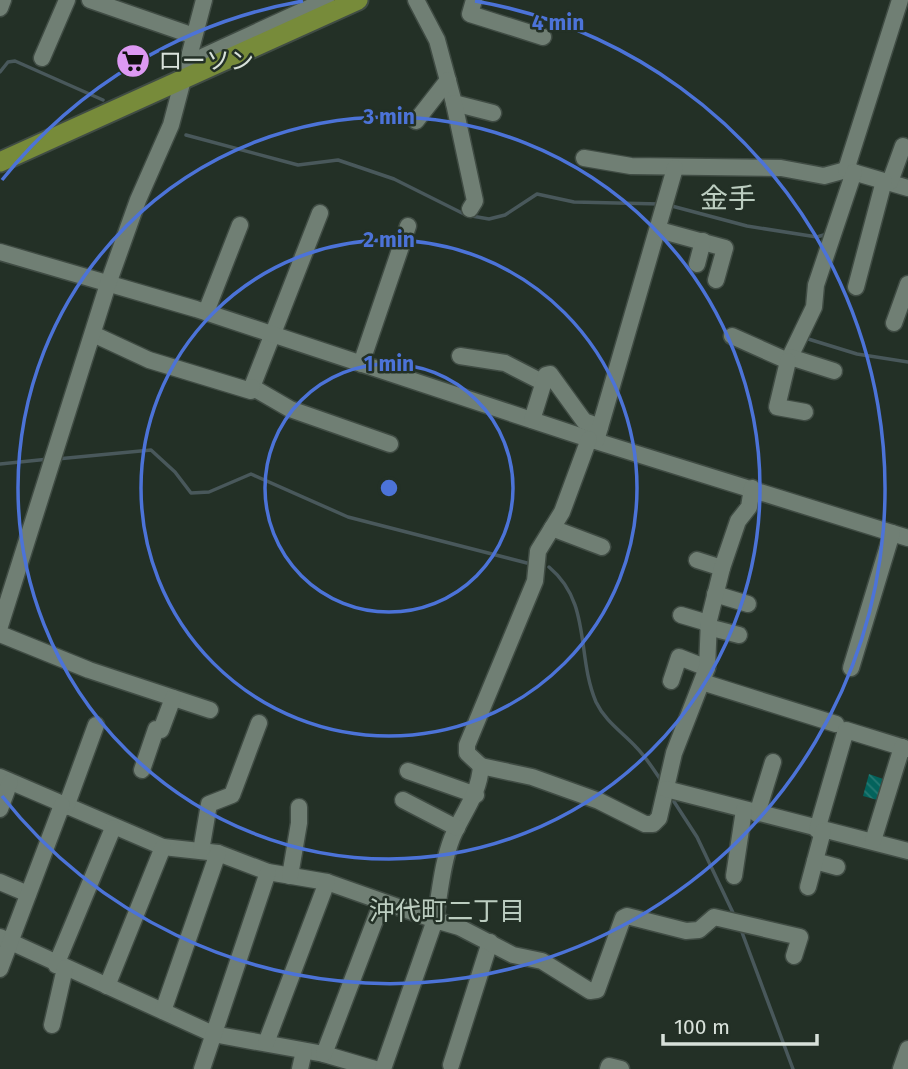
<svg xmlns="http://www.w3.org/2000/svg" width="908" height="1069" font-family="'Fira Sans','Noto Sans JP',sans-serif">
  <style>
    .lines { fill: none; stroke-linecap: round; stroke-linejoin: round }
    .stream { stroke: #49585b; stroke-width: 3.5 }
    .building { fill: url(#building-back-hatch) }
    .minor-casing { stroke: #404c44; stroke-width: 19 }
    .major-casing { stroke: #404c44; stroke-width: 23 }
    .minor { stroke: #707f74; stroke-width: 16 }
    .major { stroke: #778b3a; stroke-width: 19 }
    .ring { fill: none; stroke: #4c73d8; stroke-width: 3.5 }
    .labels { text-anchor: middle; dominant-baseline: central; stroke-width: 5; stroke-linejoin: round; paint-order: stroke }
    .poi-label { font-size: 24px; fill: #d8e1da; stroke: #233026; text-anchor: start }
    .neighbourhood-label { font-size: 26px; fill: #bccdc0; stroke: #233026 }
    .quarter-label { font-size: 28px; fill: #bccdc0; stroke: #233026 }
    .centre { fill: #4c73d8; stroke: #233026; stroke-width: 3.5 }
    .ring-label { font-size: 21px; text-anchor: middle; font-weight: bold; fill: #4c73d8; stroke: #233026; stroke-width: 5; stroke-linejoin: round; paint-order: stroke }
  </style>
  <defs>
    <pattern id="building-back-hatch" width="6" height="6" patternUnits="userSpaceOnUse" patternTransform="scale(1.75)"><rect width="6" height="6" fill="#03635c"/><path d="M-1 5l2 2M0 0l6 6M5-1l2 2" fill="none" stroke="#277973"/></pattern>
  </defs>
  <rect width="100%" height="100%" fill="#233026"/>
  <g class="lines">
    <g class="stream">
      <polyline points="0,72 8,62 15,61 103,100"/>
      <polyline points="186,135 298,165 338,160 394,179 466,215 489,219 505,215 537,194 574,202 660,204"/>
      <polyline points="668,205 747,226 817,237 827,234"/>
      <polyline points="805,338 857,354 908,362"/>
      <polyline points="57,459 151,450 175,472 191,493 209,492 251,474 348,517 527,563"/>
      <polyline points="0,464 49,459"/>
      <path d="M549,567c43,36 27,88 47,135 9,19 26,30 40,45 10,10 18,23 26,35"/>
      <polyline points="671,797 697,837 735,917"/>
      <polyline points="740,927 793,1069"/>
    </g>
  </g>
  <polygon class="building" points="869,774 886,780 881,801 863,796"/>
  <g class="lines">
    <g class="minor-casing">
      <g id="minor">
        <polyline points="90,0 194,36"/>
        <polyline points="416,0 437,40 454,103 493,113"/>
        <polyline points="474,0 470,14 543,37"/>
        <polyline points="0,8 3,0"/>
        <polyline points="42,58 67,0"/>
        <polyline points="187,64 326,0"/>
        <polyline points="454,103 475,201 470,209"/>
        <polyline points="416,121 448,80"/>
        <polyline points="584,158 631,166 781,168 824,176 846,170 908,188"/>
        <polyline points="846,170 900,0"/>
        <polyline points="890,182 903,146"/>
        <polyline points="320,213 252,387 290,409 390,444"/>
        <polyline points="659,230 725,248 716,280"/>
        <polyline points="0,252 196,309 589,439 908,538"/>
        <polyline points="697,264 703,241"/>
        <polyline points="856,287 884,181"/>
        <polyline points="206,312 240,225"/>
        <polyline points="894,323 908,284"/>
        <polyline points="93,334 149,360 251,391 252,387"/>
        <polyline points="732,336 788,361 814,307 816,285 854,172"/>
        <polyline points="460,356 505,363 544,383"/>
        <polyline points="790,357 834,371"/>
        <polyline points="788,361 777,407 805,412"/>
        <polyline points="361,364 408,226"/>
        <polyline points="532,420 546,375 550,374 584,421 600,427"/>
        <polyline points="596,441 675,168"/>
        <polyline points="552,528 602,547"/>
        <polyline points="697,560 722,568"/>
        <polyline points="715,594 748,604"/>
        <polyline points="681,615 708,623"/>
        <polyline points="0,626 108,284 138,200 171,125 204,0"/>
        <polyline points="708,627 739,635"/>
        <polyline points="0,634 89,670 210,710"/>
        <polyline points="851,668 892,533"/>
        <polyline points="671,681 679,657 707,668"/>
        <polyline points="702,682 836,724"/>
        <polyline points="481,766 467,753 467,745 535,581 538,551 562,512 589,439"/>
        <polyline points="142,770 156,729 161,730 173,698"/>
        <polyline points="408,771 476,795"/>
        <path d="M0,777l163,70 55,6 50,19 59,10 108,38c5,-27 7,-56 17,-82 11,-26 27,-43 29,-72l51,11 67,24 46,23h8l6,-6 15,-65 33,-85 2,-48 13,-52 16,-47 11,-14 3,-19"/>
        <polyline points="666,789 908,851"/>
        <polyline points="403,800 457,828"/>
        <polyline points="66,807 96,725"/>
        <polyline points="0,809 10,782"/>
        <polyline points="757,814 773,762"/>
        <polyline points="817,830 846,730 908,749"/>
        <polyline points="873,841 902,747"/>
        <polyline points="201,851 209,804 232,795 259,723"/>
        <polyline points="815,861 837,867"/>
        <polyline points="290,876 299,823 299,807"/>
        <polyline points="734,876 744,810"/>
        <polyline points="0,882 28,894"/>
        <polyline points="808,887 823,831"/>
        <polyline points="0,937 213,1034 324,1054 375,1069"/>
        <polyline points="56,965 113,828"/>
        <polyline points="0,969 62,805"/>
        <polyline points="107,986 163,847"/>
        <polyline points="163,1011 218,853"/>
        <polyline points="52,1025 65,968"/>
        <polyline points="266,1043 327,882"/>
        <polyline points="324,1054 382,902"/>
        <polyline points="451,1065 490,942"/>
        <polyline points="202,1069 268,872"/>
        <polyline points="300,1069 304,1051"/>
        <polyline points="383,1069 435,920 459,927 513,955 542,961 590,991 597,990 623,918 627,916 686,931 699,930 714,917 800,937 794,956"/>
        <polyline points="608,1069 609,1066 621,1069"/>
        <polyline points="901,1069 908,1049"/>
      </g>
    </g>
    <g class="major-casing">
      <polyline id="major" points="0,162 358,0"/>
    </g>
    <use href="#minor" class="minor"/>
    <use href="#major" class="major"/>
  </g>
  <g class="ring">
    <circle cx="389" cy="488" r="124"/>
    <circle cx="389" cy="488" r="248"/>
    <circle cx="389" cy="488" r="371"/>
    <path d="M2 180A495 495 0 0 1 303 1M475 1A495 495 0 1 1 2 796"/>
  </g>
  <defs>
    <g id="supermarket-disc" transform="scale(1.75)"><circle r="9.5" fill="#dd99f3" stroke="#233026"/><path d="M-6-5.5h2.5l.6 2H6L4.5 2H-2.5L-4.4-4H-6ZM-1.5 3.2a1.3 1.3 0 1 0 .1 0ZM3 3.2a1.3 1.3 0 1 0 .1 0Z" fill="#111"/></g>
  </defs>
  <g fill-rule="evenodd">
    <use href="#supermarket-disc" x="133" y="61"/>
  </g>
  <g class="labels">
    <g class="poi-label">
      <text x="158" y="61">ローソン</text>
    </g>
    <g class="neighbourhood-label">
      <text x="447" y="911">沖代町二丁目</text>
    </g>
    <g class="quarter-label">
      <text x="728" y="198">金手</text>
    </g>
  </g>
  <circle cx="389" cy="488" r="10" class="centre"/>
  <g class="ring-label">
    <text x="558" y="30">4 min</text>
    <text x="389" y="124">3 min</text>
    <text x="389" y="247">2 min</text>
    <text x="389" y="371">1 min</text>
  </g>
  <path d="M663 1034v10h154v-10" fill="none" stroke="#d8e1da" stroke-width="3.5"/>
  <text x="674" y="1034" font-size="21" fill="#d8e1da" stroke="#233026" stroke-width="5" paint-order="stroke">100 m</text>
</svg>
